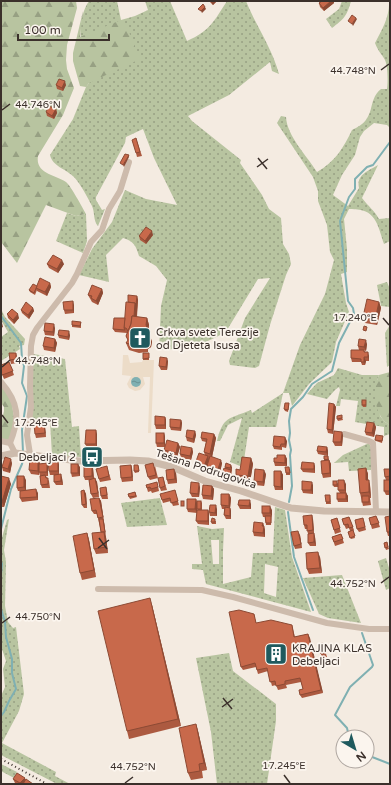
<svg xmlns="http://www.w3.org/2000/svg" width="391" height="785" font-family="'Varela Round',sans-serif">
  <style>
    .grass { fill: url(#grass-dots); fill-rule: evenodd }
    .forest { fill: url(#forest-firs) }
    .plaza { fill: #ecdcc8 }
    .water { fill: url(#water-ripples) }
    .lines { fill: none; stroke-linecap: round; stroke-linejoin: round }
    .stream { stroke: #7fb0b2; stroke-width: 2 }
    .minor { stroke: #cdbbac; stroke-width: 6 }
    .tertiary { stroke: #cdbbac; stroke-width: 7 }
    .rail { stroke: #3b302b; stroke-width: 2; stroke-dasharray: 1 3; stroke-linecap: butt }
    .wall { fill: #ac5a40 }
    .shaded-wall { fill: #8c4a34 }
    .building { fill: #c8694b; stroke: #8c4a34 }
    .ticks { fill: none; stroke: #3b302b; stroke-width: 1.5 }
    .labels { text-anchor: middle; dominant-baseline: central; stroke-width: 3.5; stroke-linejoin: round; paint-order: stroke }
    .poi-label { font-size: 11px; fill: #3b302b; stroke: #fbf5ee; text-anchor: start }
    .street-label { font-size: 11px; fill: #3b302b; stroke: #fbf5ee }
    .ticks-label { font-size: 10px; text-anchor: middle; fill: #3b302b; stroke: #fbf5ee; stroke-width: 3.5; stroke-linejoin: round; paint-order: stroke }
  </style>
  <defs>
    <pattern id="grass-dots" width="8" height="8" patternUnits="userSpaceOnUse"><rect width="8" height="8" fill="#b8c4a0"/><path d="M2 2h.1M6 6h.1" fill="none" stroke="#97a083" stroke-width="1.8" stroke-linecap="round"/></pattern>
    <pattern id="forest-firs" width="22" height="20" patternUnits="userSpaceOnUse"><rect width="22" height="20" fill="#b8c4a0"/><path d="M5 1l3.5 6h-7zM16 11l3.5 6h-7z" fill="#97a083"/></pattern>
    <pattern id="water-ripples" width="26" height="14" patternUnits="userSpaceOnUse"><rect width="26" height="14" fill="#7fb0b2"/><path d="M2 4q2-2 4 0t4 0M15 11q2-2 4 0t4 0" fill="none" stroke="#699091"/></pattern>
  </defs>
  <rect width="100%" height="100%" fill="#f4ebe1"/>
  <g class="grass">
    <path d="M89,1h28l4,19 14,-4 13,-6 -3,-9h25l17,40c23,-10 27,-20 40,-40h19c10,25 26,47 33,73l-7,-3 -2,-9 -41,33 -41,21 4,5 49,39 -1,3 22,32 7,14 12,9 2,26 6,10 2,10 -5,11 -16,50 -11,41 -4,2 -25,-3 -1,-4 16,-43 25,-40 -12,1 -31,51c-19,15 -44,19 -68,20l2,-44 6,-26 -11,-14 -17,-10c-3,-10 -5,-15 -16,-18l-17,17 3,27 -30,-7 13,-26 20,-27 13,-32 21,9 31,6 -23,-47 -11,-29 -17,8 -1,6 -29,54v3l6,10 3,-1 -7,17c-5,-5 -3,-14 -6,-20 -4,-8 -12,-23 -18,-29 -9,-9 -21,-10 -24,-22l23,-36 13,-32 3,-4c-5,-26 -16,-58 0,-82z"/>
    <path d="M342,1h9c-4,15 -7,18 -19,27l-6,-9 13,-10z"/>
    <path d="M389,1h1v124l-1,2 -2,-2 -13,-2 -10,8 -4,6 -5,18 -13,20 -9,20 15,11 11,-18c-3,-13 9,-17 19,-23l-16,33c6,8 12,12 17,21l11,-1v23l-6,3c-7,-22 -9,-36 -35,-35l-5,10 3,30v23l-6,2 5,29 3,9 -13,30 -4,20 -23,22 -17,22 -3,-13h-6l-7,34h-27l-5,33 -4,6 -10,-4 12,-44 -14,7 -8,16h-3c6,-25 12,-22 34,-31l1,3 31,-20 17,-48 25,-51 9,-34 -4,-8 -3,-27 -9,-24v-10l-5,-14 -36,-54 4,-7 5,1c1,19 21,39 31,55 18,-10 27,-25 35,-42 26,-11 14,-29 29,-41h6c1,-7 1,-22 -2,-29 -4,-7 -7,-9 -10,-17 7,-13 15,-27 14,-42z"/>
    <polygon points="67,213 76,216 86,214 87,241 83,253 56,241"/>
    <polygon points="387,282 390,289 390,307 381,306 377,285"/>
    <polygon points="1,309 5,317 25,339 24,345 19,346 20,349 1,361 1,337 8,332 1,320"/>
    <polygon points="390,325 390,365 387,367 385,333"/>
    <polygon points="33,354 65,359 72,427 79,426 81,457 52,455 50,422 32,422"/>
    <polygon points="338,368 362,375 379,375 377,380 380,416 385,422 390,425 390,434 384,436 384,427 355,422 358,401 341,399 340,406 336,406 340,390 339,387 335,390 327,399 307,394 317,383 334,375"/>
    <polygon points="369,443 371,447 371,470 349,471 348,462 334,463 343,455"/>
    <polygon points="160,498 167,525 127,527 121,503"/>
    <path d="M275,507l10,3 7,47 19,55 -105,-28 -3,-14 -11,-1v-5h10l-5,-38 15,3 12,-1 -1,23v33l28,-7 2,-24h20zM211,540h8v24h-6zM265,564l13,3 -2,30 -12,-4z"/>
    <polygon points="9,519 4,550 6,562 5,606 8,622 13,628 16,627 24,694 19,711 2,743 56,772 55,776 70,784 57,784 1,755 1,696 5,687 3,669 6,661 1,646 1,541 7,520"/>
    <polygon points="386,558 390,571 390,588 386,590 378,561"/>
    <polygon points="342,575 361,623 328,618 319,614 303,578"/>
    <polygon points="229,653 233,671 276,704 276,721 267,784 217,784 211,732 196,658"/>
    <polygon points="1,764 17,772 14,778 1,771"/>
  </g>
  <g class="forest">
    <path d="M1,1h75l1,7 -10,37 -1,15 1,9 7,19 -11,27 -25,41c-3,18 18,19 28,26 5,4 16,25 20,32l-10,2 -30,-11 -29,58 -16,-21z"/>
    <polygon points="83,11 80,37 121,20 127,27 140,59 89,83 86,87 80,86 73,61 73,53"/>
    <path d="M390,372v53c-16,-7 -18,-36 -11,-50z"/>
    <polygon points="1,384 11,399 15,423 9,440 1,439 1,424 4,411 4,407 1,403"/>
  </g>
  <polygon class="plaza" points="123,355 128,355 130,363 142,362 143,360 154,360 151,433 148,433 150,377 143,377 145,384 140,390 135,391 129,388 127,384 131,376 122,375"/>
  <circle class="water" cx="136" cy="382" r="5"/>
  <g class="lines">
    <g class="stream">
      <polyline points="1,316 21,343 22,359 24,366 22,383 27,396 22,430 23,452"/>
      <polyline points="289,502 292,486 290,455 291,450 289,440 290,433 289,421 291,409 303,397 312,384 332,371 339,343 354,314 353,308 348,301 340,221 349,197 355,189 355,179 367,167 373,165 390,142"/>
      <polyline points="288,512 294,557 313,610"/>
      <polyline points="1,529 11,489 22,464 24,456"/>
      <polyline points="1,562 2,564 1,574"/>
      <polyline points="1,609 5,622 6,637 12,659 12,673 16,689 9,701 4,712 1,716"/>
      <polyline points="349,737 347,728 335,715 350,687 372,667 373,665 362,633"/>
      <polyline points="367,755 390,764"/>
    </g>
    <g class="minor">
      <path d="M1,382c18,21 19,36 9,61"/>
      <polyline points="344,434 369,441 373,443 376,511"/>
      <polyline points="1,441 10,443 15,453"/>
      <polyline points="30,454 27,435 31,407 30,387 31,346 33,335 37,328 72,283 77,274 91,242 102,230 109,209 120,191 129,162"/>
      <polyline points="98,589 202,590 233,597 327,623 369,629 390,629"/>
    </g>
    <polyline class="tertiary" points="1,456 15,453 79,461 130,460 148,461 172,467 205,481 241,491 291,508 324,511 390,512"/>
    <polyline class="rail" points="1,759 47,784"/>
  </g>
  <g class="wall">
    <polygon points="209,1 217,1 213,5"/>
    <polygon points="322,1 334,1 334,3 324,11 320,7 319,3"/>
    <polygon points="56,85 66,85 63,91 57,89"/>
    <polygon points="56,109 57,113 54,119 47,116 46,112"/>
    <polygon points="136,138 142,156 137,157 136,153"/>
    <polygon points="153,235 146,244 140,240 139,236"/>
    <polygon points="47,264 64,264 58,273 49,268"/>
    <polygon points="50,283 51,287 47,296 37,291 37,290 35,295 30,292 29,290 37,286"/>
    <polygon points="102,289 103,293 98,305 92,302 88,295"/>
    <polygon points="137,296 138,300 137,317 147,318 149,325 148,332 152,342 151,347 148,349 148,352 139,353 129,350 126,343 128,341 126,336 127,333 115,332 113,329 125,318 128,302"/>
    <polygon points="379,302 381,308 377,325 365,323 363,317"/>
    <polygon points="74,305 74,313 65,314 64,310"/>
    <polygon points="33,308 34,311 29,319 22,313 21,310"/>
    <polygon points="7,314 19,318 14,324 8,318"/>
    <polygon points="81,322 81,328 72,327 72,325"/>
    <polygon points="55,328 54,336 45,335 44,331"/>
    <polygon points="58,335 70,335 69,340 59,338"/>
    <polygon points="55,339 57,343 55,352 44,350 43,346"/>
    <polygon points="367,344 366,351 364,350 365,352 369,356 369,361 366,361 365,365 362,365 361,362 352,362 351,358 363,350 359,350 358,346"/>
    <polygon points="16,353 17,356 18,363 11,364 10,360"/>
    <polygon points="149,355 149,360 143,360 143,359"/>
    <polygon points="168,361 167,370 161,370 159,366"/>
    <polygon points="9,362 14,375 4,379 1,372"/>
    <polygon points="366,400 366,407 363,407 362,405"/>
    <polygon points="289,403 289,405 288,412 285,411 284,409"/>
    <polygon points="334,404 336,407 333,434 328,433 327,429"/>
    <polygon points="165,417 166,420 166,429 156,429 155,425"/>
    <polygon points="342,417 343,420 338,421 337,419"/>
    <polygon points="181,420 182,423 181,431 171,430 170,427"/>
    <polygon points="374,423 376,427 374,437 366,435 365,432"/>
    <polygon points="45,427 46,437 36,438 35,434"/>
    <polygon points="195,431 196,435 194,443 187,441 186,437"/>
    <polygon points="164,433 165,437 165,447 157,447 156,443"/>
    <polygon points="97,434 97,447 87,447 85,444"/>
    <polygon points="214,434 216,438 212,457 222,463 220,473 208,469 207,466 208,462 205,470 197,467 195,464 205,455 204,452 206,442 202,441 201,438"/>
    <polygon points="343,435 342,446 335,446 333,442"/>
    <polygon points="383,438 382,443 376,441 375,440"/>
    <polygon points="287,441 286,448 282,447 282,450 274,449 273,446"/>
    <polygon points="178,443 180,447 177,457 166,454 164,450"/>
    <polygon points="327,447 328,451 328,456 318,454 317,451"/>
    <polygon points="192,448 193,452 191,460 181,458 180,454"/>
    <polygon points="285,455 287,459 287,466 275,466 274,462 277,458"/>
    <polygon points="328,456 329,460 331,464 331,477 323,478 322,474 324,460 324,459"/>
    <polygon points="251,458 253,464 250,482 238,480 236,475"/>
    <polygon points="58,462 59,465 59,474 62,478 63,485 56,485 54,482 54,475 50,475 49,471"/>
    <polygon points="12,463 10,473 3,471 2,467"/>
    <polygon points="47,463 48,467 48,476 46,476 49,481 50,488 42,488 41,485 40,476 39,472 39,475 31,474 29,470 40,464"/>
    <polygon points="92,465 93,468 94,479 97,482 99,497 93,498 91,494 89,480 85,480 84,477"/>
    <polygon points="131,465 132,468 133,481 122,482 121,478"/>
    <polygon points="139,466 139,472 135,473 134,471"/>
    <polygon points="155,466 158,478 150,480 148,477"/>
    <polygon points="315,466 315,473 303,472 301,469"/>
    <polygon points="80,467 80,476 72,477 71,473"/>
    <polygon points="225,467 232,467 231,476 224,474 223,472 225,468"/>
    <polygon points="366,468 368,474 368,480 370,485 371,498 370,498 371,505 363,506 360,493"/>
    <polygon points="290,469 290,475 286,475 286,473"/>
    <polygon points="390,469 390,495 386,495 384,491 386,480 385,477"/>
    <polygon points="108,470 111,480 100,482 99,479"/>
    <polygon points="281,471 283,475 283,490 275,490 274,486"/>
    <polygon points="176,473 177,483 168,484 167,480"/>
    <polygon points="266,474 264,486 255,485 254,481"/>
    <polygon points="1,476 11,484 4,507 1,507"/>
    <polygon points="163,477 167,490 161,491 160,488"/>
    <polygon points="26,480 26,490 38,493 38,500 22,502 20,498 20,491 18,491 17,488"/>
    <polygon points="338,483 338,487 334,487 333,485"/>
    <polygon points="346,484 346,493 348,496 348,502 338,502 337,499 340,493 338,490"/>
    <polygon points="146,485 158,486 159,491 152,493 151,491 148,492"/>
    <polygon points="313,485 313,494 303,493 302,490"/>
    <polygon points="212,486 214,489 213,500 203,499 202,495"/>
    <polygon points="106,487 107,491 108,499 102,499 101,496"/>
    <polygon points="200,487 199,497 192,497 190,493"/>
    <polygon points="84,490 86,494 87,508 84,508 82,505"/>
    <polygon points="175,490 179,505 173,506 171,501 163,503 162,500"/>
    <polygon points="135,492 137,497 130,499 128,494"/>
    <polygon points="229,494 231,498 230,508 231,511 231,519 226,519 224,515 224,509 222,509 221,505"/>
    <polygon points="330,495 331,504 326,504 326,502"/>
    <polygon points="99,498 101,501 104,522 108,553 96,554 94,549 101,532 97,514 94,514 92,511"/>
    <polygon points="196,499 197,503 197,510 198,510 197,509 201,501 202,503 202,510 208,510 209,514 209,525 198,524 196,521 197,513 188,512 187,509"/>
    <polygon points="251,504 251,509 240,509 238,505"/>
    <polygon points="217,509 217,516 210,516 209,512"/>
    <polygon points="272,510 271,525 266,525 265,517 263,517 262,513"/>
    <polygon points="376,516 380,527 372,529 369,518"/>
    <polygon points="390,516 390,536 388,536 387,532"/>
    <polygon points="349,517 354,530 353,531 355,538 351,539 348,532 350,531 349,528 346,529 342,519"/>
    <polygon points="337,518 341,532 335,534 331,520"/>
    <polygon points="313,519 314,534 315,537 316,546 310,546 308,543 308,534 307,529 305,529 304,525"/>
    <polygon points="216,521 216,524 212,524 211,522"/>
    <polygon points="364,521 366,530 359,532 357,529"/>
    <polygon points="263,523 265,530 265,537 254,536 253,532"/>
    <polygon points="87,533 89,540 96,577 82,580 80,573"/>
    <polygon points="341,534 344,543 335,546 332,537"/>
    <polygon points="300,535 302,548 295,549 294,546"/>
    <polygon points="387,542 389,549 386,550 384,543"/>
    <polygon points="320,557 322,573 309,574 307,569"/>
    <polygon points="152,605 181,726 129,739 127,731"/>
    <polygon points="254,614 256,623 292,625 295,637 308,634 323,693 302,698 300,695 303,689 301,682 286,685 287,688 278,690 276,685 272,686 268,671 258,674 256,667 243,670 241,667"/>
    <polygon points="324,647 327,657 322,658 321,654"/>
    <polygon points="196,724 198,731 207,770 202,771 203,778 191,780 188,773"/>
    <polygon points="13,779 26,780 33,784 17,784 15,783"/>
  </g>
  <g class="shaded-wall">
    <polygon points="212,1 217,1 213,5 211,2"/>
    <polygon points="331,1 334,1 334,3 324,11 323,8"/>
    <polygon points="205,7 206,9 202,13 201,11"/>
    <polygon points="356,18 357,19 353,26 352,24"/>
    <polygon points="65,81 66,85 63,91 62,88"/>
    <polygon points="56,109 57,113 54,119 52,116"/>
    <polygon points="129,155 129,157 124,167 123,165"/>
    <polygon points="152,231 153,235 146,244 145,241"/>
    <polygon points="62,260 64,264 58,273 57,269"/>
    <polygon points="50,283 51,287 47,296 45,292"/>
    <polygon points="102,289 103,293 98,305 96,301"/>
    <polygon points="137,296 138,300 136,323 134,318 135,303"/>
    <polygon points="73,301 74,305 74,313 73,310"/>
    <polygon points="379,302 381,308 377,325 375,320"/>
    <polygon points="33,308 34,311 29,319 28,315"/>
    <polygon points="18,314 19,318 14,324 13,320"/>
    <polygon points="147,318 149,325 148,332 146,325"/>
    <polygon points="2,323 3,327 1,328 1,324"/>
    <polygon points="54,324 55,328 54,336 53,332"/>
    <polygon points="69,331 70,335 69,340 68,337"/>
    <polygon points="150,335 152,342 151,347 148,349 148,352 145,342"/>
    <polygon points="55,339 57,343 55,352 54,348"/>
    <polygon points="366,340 367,344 366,351 364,347"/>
    <polygon points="368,352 369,356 369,361 368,357"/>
    <polygon points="364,357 366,361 365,365 364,362"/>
    <polygon points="167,358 168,361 167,370 166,367"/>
    <polygon points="334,404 336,407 333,434 332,430"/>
    <polygon points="165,417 166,420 166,429 165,425"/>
    <polygon points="181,420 182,423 181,431 180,428"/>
    <polygon points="44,423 45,427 46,437 45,433"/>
    <polygon points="374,423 376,427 374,437 372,433"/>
    <polygon points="96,430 97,434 97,447 96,444"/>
    <polygon points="195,431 196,435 194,443 193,439"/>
    <polygon points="342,432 343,435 342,446 341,442"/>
    <polygon points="164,433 165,437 165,447 164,443"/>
    <polygon points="214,434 216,438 212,457 210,454"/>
    <polygon points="285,437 287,441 286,448 285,444"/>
    <polygon points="178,443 180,447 177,457 176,453"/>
    <polygon points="327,447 328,451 328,456 326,452"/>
    <polygon points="192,448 193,452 191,460 190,456"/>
    <polygon points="285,455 287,459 287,466 285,463"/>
    <polygon points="208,456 209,460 205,470 204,466"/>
    <polygon points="251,458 253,464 250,482 248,476"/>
    <polygon points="11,459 12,463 10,473 8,469"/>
    <polygon points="38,460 40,463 39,475 38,471"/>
    <polygon points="221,460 222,463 220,473 218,469"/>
    <polygon points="329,460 331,464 331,477 330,473"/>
    <polygon points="58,462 59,465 59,474 58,471"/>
    <polygon points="47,463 48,467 48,476 47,472"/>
    <polygon points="314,463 315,466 315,473 314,469"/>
    <polygon points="78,464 80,467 80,476 78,473"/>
    <polygon points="92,465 93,468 94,480 92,476"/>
    <polygon points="131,465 132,468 133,481 132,477"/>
    <polygon points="231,465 232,467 231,476 230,474"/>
    <polygon points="366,468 368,474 368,485 366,480"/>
    <polygon points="174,469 176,473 177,483 175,479"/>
    <polygon points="264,470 266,474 264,486 263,482"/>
    <polygon points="281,471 283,475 283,490 281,487"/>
    <polygon points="61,474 62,478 63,485 61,481"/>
    <polygon points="24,476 26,480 26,491 24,487"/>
    <polygon points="9,478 11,484 4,507 2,502"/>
    <polygon points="95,478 97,482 99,497 98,493"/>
    <polygon points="344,480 346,484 346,493 345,490"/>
    <polygon points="369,480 370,485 371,498 369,492"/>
    <polygon points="312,482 313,485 313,494 311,490"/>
    <polygon points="199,483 200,487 199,497 198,494"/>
    <polygon points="212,486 214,489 213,500 211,496"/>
    <polygon points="36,489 38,493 38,500 37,497"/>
    <polygon points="84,490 86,494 87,508 86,504"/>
    <polygon points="346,493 348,496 348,502 346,499"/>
    <polygon points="229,494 231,498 230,509 229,506"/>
    <polygon points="99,498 101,501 104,521 103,517"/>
    <polygon points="196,499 197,503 197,513 195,509"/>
    <polygon points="250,500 251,504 251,509 249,506"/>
    <polygon points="216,505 217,509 217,516 215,513"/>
    <polygon points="270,506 272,510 272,517 270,513"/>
    <polygon points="230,508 231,511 231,519 230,516"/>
    <polygon points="208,510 209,514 209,525 208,521"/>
    <polygon points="312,515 313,519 314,534 313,530"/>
    <polygon points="103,519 104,522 106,536 105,532"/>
    <polygon points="263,523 265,530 265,537 263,533 262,526"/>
    <polygon points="298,531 300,535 302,548 301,544"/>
    <polygon points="104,532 106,537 108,553 106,547"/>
    <polygon points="87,533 89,540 96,577 94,570"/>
    <polygon points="314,533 315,537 316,546 314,542"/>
    <polygon points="318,552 320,557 322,573 320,568"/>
    <polygon points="150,598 152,605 181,726 178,719"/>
    <polygon points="308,634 310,638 323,693 321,690"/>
    <polygon points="196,724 198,731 207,770 204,763"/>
    <polygon points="25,778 26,781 23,784 21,784 20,783"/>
  </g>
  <g class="building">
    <polygon points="322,1 331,1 323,8 319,3"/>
    <polygon points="203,4 205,7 201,11 198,9"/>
    <polygon points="352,15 356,18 352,24 348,21"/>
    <polygon points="59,79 65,81 62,88 56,85"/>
    <polygon points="49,106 56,109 52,116 46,112"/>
    <polygon points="136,138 140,152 136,153 132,140"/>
    <polygon points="125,154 129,155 123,165 120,163"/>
    <polygon points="146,227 152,231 145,241 139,236"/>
    <polygon points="53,255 62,260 57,269 47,264"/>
    <polygon points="40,278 50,283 45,292 36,288"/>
    <polygon points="33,284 37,286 34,293 29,290"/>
    <polygon points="92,285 102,289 96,301 91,298 92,296 88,295"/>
    <polygon points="128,295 137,296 136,304 135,303 128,302"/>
    <polygon points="367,299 379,302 375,320 363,317"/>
    <polygon points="73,301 73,310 64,310 63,302"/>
    <polygon points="26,302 33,308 28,315 21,310"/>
    <polygon points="126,302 135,303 134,316 132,316 131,324 128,331 126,328 124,328"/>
    <polygon points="12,309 18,314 13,320 7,314"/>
    <polygon points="132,316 147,318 146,325 150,335 148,340 145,342 146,345 136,346 126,343 128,340 126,336 131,324"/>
    <polygon points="114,318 125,318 124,328 125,330 113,329"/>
    <polygon points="72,321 81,322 80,326 72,325"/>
    <polygon points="45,323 54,324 53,332 44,331"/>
    <polygon points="364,326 367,327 366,331 363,330"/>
    <polygon points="59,330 69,331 68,337 58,335"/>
    <polygon points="45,337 55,339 54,348 43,346"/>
    <polygon points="359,339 366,340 364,347 358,346"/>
    <polygon points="351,350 364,350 364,352 368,352 368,357 364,357 364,362 361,362 361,359 351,358"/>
    <polygon points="9,353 16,353 16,359 10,360"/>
    <polygon points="143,353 149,353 149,358 143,359"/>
    <polygon points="160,357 167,358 166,367 159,366"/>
    <polygon points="9,362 13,371 2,375 1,372 1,365"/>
    <rect x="362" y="400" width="4" height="5"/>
    <polygon points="285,403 289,403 288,410 284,409"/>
    <polygon points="329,403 334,404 332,430 327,429"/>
    <polygon points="342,415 342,418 337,419 337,416"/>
    <polygon points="155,416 165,417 165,425 155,425"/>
    <polygon points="170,419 181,420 180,428 170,427"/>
    <polygon points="367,422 374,423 372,433 365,432"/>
    <polygon points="44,423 45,433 35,434 34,424"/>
    <polygon points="86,430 96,430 96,444 85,444"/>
    <polygon points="187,430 195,431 193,439 186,437"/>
    <polygon points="334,431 342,432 341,442 333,442"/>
    <polygon points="202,432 214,434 210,454 204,452 207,439 201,438"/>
    <rect x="156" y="433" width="8" height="10"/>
    <polygon points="376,435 383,436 382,441 375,440"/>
    <polygon points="274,436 285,437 285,444 281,444 280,447 273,446"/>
    <polygon points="167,440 178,443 176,453 164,450"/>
    <polygon points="181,446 192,448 190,456 180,454"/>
    <polygon points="318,446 327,447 326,452 317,451"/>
    <polygon points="199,453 208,456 204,466 195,464"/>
    <polygon points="277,455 285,455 285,463 274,462 274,458 277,458"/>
    <polygon points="210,456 221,460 218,469 207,466"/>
    <polygon points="324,456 328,456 328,460 324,459"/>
    <polygon points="5,457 11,459 8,469 2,467"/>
    <polygon points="242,457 251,458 248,476 236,475 236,469 240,470"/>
    <polygon points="30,459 38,460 38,471 29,470"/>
    <polygon points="329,460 330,473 322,474 321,461"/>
    <polygon points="48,462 58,462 58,471 49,471"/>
    <polygon points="302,462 314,463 314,469 301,469"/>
    <polygon points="47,463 47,472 39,472 39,464"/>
    <polygon points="153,463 156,475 148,477 145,465"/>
    <polygon points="226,463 231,465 230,468 225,467"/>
    <rect x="71" y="464" width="7" height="9"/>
    <polygon points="84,465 92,465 92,476 84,477"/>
    <polygon points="131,465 132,477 121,478 120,466"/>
    <polygon points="134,465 138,465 139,471 134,471"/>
    <polygon points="107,466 109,476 99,479 96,469"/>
    <polygon points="285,467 289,467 290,473 286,473"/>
    <polygon points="224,468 231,470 230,474 223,472"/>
    <polygon points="366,468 366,480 369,480 369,492 360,493 358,469"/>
    <polygon points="174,469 175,479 167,480 166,470"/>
    <polygon points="255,469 264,470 263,482 254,481"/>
    <polygon points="384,469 390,469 390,476 385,477"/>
    <polygon points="274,471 281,471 281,487 274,486"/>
    <polygon points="61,474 61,481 54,482 54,475"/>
    <polygon points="45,475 46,478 48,478 48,484 41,485 40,476"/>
    <polygon points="1,476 9,478 2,502 1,502"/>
    <polygon points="17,476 24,476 24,487 17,488"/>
    <polygon points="163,477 165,486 160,488 158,478"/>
    <polygon points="95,478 98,493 91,494 89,480"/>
    <polygon points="338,480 344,480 345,490 338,490"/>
    <rect x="384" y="480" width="6" height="11"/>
    <polygon points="302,481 312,482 311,490 302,490"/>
    <rect x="333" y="481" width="4" height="4"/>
    <polygon points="157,482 158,487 151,489 150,487 147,488 146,485"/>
    <polygon points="191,482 199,483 198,494 190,493"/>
    <polygon points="203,485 212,486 211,496 202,495"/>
    <polygon points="106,487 107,495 101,496 100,488"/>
    <polygon points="36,489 37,497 20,498 20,491"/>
    <polygon points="84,490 86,504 82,505 81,491"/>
    <polygon points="175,490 178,501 171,503 170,498 162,500 160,494"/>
    <polygon points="135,492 136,496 129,497 128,494"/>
    <rect x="337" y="493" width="9" height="6"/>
    <polygon points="221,494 229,494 229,506 221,505"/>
    <polygon points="325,495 330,495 330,502 326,502"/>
    <rect x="362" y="496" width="7" height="6"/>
    <polygon points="99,498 103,517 98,518 96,510 92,511 90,499"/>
    <polygon points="187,499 196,499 195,509 187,509"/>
    <polygon points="239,500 250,500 249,506 238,505"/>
    <rect x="181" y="501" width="3" height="5"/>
    <rect x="197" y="501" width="4" height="8"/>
    <polygon points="210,505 216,505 215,513 209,512"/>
    <rect x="262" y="506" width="8" height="7"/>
    <polygon points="225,507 230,508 230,516 224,515"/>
    <polygon points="197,510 208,510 208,521 196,521"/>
    <polygon points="312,515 313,530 307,531 307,525 304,525 303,516"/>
    <polygon points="265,516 271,516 271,523 266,523"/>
    <polygon points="376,516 379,523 371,525 369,518"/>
    <polygon points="390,516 390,532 387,532 385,517"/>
    <polygon points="349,517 353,527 349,528 348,524 344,525 342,519"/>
    <polygon points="212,518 215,519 215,522 211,522"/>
    <polygon points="337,518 340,528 334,530 331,520"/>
    <polygon points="363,518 365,527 357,529 355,520"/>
    <polygon points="99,519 103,519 105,532 101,532"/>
    <polygon points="254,522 263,523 262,526 264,526 263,533 253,532"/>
    <polygon points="353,530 355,536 350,538 348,532"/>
    <polygon points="298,531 301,544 294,546 291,532"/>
    <polygon points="104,532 106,547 94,549 92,533"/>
    <polygon points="87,533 94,570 80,573 73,536"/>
    <polygon points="314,533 314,542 308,543 308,534"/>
    <polygon points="341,534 343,539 334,542 332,537"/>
    <polygon points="387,542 388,547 385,548 384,543"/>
    <polygon points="318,552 320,568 307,569 306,553"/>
    <polygon points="150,598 178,719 127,731 98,611"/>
    <polygon points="239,610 254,614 256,623 271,620 292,625 294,637 308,634 321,690 300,695 299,690 303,689 300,678 285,681 285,684 276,686 275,681 270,682 267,668 257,670 255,663 241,667 229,612"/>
    <polygon points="323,643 325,653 321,654 318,644"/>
    <polygon points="196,724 204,763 199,764 200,771 188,773 179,728"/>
    <polygon points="17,773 25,778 20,783 13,779"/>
    <polygon points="26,779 33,784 23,784"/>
  </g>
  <path class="ticks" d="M381,70l8,-6M2,110l8,-6M258,158l9,11M257,167l11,-8M383,318l6,7M2,367l8,-7M2,415l6,8M99,538l8,11M98,548l11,-8M381,583l8,-6M2,623l8,-6M223,698l9,11M222,707l11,-8M284,775l6,8M125,783l8,-6"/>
  <defs>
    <g id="church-square" transform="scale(1.15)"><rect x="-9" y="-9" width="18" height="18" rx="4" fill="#1f5a5e" stroke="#fbf5ee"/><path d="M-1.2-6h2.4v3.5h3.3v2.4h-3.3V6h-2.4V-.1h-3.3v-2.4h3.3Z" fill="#fff"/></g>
    <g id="bus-square" transform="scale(1.15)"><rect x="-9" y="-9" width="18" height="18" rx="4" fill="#1f5a5e" stroke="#fbf5ee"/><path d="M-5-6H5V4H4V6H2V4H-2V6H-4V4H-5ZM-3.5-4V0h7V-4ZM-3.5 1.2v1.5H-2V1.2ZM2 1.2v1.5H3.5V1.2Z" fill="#fff"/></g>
    <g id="building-square" transform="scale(1.15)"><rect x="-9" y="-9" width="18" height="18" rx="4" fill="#1f5a5e" stroke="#fbf5ee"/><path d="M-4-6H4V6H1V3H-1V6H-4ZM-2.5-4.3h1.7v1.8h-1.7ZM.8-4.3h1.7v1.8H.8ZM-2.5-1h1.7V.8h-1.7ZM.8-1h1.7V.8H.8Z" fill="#fff"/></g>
  </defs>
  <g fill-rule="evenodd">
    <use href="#church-square" x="140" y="338"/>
    <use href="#bus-square" x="92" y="457"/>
    <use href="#building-square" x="276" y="654"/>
  </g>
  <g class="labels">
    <g class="poi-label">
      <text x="156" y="332">Crkva svete Terezije<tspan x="156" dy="13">od Djeteta Isusa</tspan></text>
      <text x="76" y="457" text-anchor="end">Debeljaci 2</text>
      <text x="292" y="648">KRAJINA KLAS<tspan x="292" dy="13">Debeljaci</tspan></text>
    </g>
    <g class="street-label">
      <text transform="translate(206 469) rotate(18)">Tešana Podrugovića</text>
    </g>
  </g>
  <g class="ticks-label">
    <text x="353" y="74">44.748°N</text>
    <text x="38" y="108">44.746°N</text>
    <text x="355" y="321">17.240°E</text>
    <text x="38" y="364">44.748°N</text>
    <text x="36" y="426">17.245°E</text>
    <text x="353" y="587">44.752°N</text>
    <text x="38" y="620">44.750°N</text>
    <text x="284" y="769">17.245°E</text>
    <text x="133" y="770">44.752°N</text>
  </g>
  <rect width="391" height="785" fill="none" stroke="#3b302b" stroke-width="4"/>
  <g transform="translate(355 749) rotate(142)"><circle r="19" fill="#fbf5ee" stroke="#aea6a0"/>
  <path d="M0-3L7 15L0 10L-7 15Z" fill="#1f5a5e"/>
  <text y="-6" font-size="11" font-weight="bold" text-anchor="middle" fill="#3b302b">N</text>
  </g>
  <path d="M18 34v6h91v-6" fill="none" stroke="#3b302b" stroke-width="2"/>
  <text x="24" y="34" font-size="12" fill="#3b302b" stroke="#fbf5ee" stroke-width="3" paint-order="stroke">100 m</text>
</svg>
